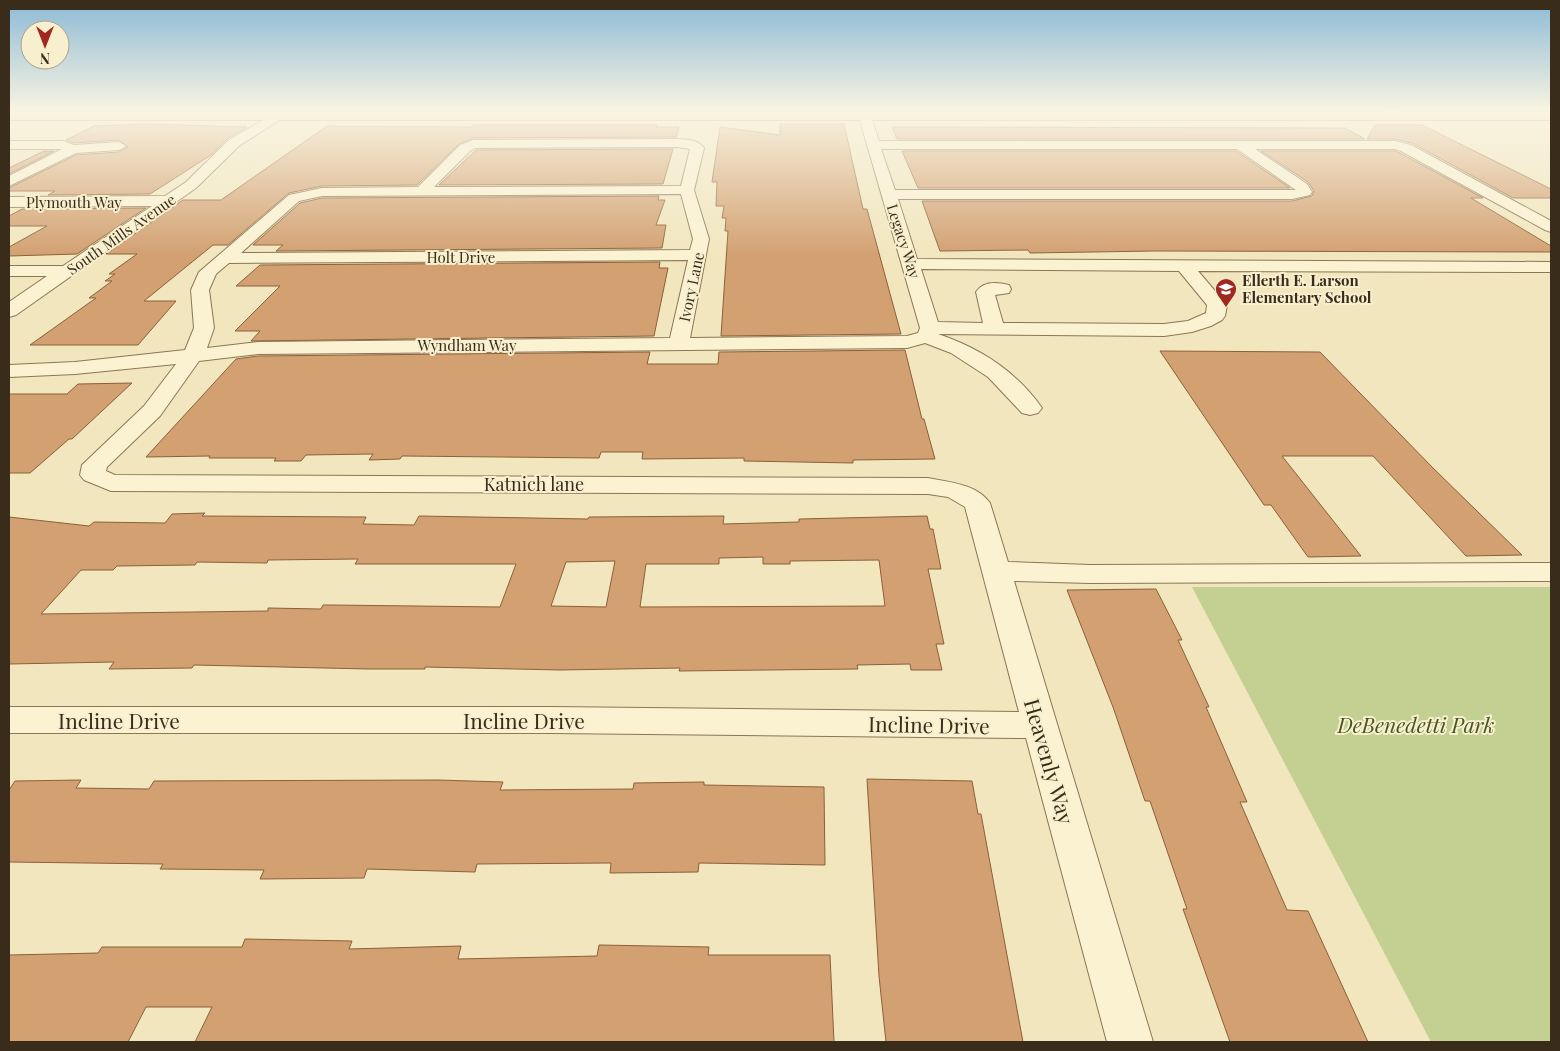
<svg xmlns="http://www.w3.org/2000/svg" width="1560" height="1051" font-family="'Playfair Display',serif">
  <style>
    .green { fill: #c4d092 }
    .building { fill: #d2a071; stroke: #8c6039; fill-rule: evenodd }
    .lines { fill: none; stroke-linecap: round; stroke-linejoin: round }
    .minor-casing { stroke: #8b7656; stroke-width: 2 }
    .major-casing { stroke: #58432a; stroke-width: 2 }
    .minor { fill: #fbf2d2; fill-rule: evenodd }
    .major { fill: #f8df93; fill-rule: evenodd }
    .labels { text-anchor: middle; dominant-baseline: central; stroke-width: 4; stroke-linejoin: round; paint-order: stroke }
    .far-street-label { font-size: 15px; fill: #392c1b; stroke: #f8efcf }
    .far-poi-label { font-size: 15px; font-weight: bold; fill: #392c1b; stroke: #f8efcf; text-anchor: start }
    .street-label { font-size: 18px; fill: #392c1b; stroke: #f8efcf }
    .near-street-label { font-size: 21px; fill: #392c1b; stroke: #f8efcf }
    .near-park-label { font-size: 21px; font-style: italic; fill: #465720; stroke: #f8efcf }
  </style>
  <rect width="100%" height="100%" fill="#f1e6be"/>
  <polygon class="green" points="1192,587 1551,587 1551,1042 1431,1042"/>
  <g class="building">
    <polygon points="146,124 247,127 228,138 211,155 150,194 48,195 55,191 9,191 9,188 76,155 119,152 128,147 119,140 74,143 66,140 94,126"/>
    <polygon points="780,124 844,124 863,209 867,209 901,334 721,336 728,231 725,231 726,218 722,218 724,206 716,206 717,182 712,182 720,127 780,135"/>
    <polygon points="473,125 657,125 656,127 679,127 676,137 473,138 459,144 417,185 322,186 289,193 228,245 213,245 144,301 176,301 138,345 30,345 96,298 89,298 112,281 105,281 115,274 109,274 137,254 106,254 183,200 221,200 327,126 472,127"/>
    <polygon points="1375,125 1422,125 1551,189 1551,198 1513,198 1412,143 1395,139 1367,139"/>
    <polygon points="892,127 1345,128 1365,139 897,139"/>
    <polygon points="673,149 663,184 439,185 476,150"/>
    <polygon points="44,151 54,151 9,174 9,168"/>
    <polygon points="902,151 1236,151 1290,188 918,188"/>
    <polygon points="1261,151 1395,151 1400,153 1483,198 1471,198 1551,246 1551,252 1155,251 1030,253 1028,250 940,251 922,201 1292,201 1312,196 1314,191 1308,182"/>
    <polygon points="659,196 658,200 665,200 656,225 666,225 662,248 276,251 283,245 253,245 300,203 322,198"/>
    <polygon points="146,208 77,254 9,256 9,247 47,226 9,226 9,216 22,209"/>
    <polygon points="660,262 659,268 668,268 654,336 251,341 260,331 235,331 280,286 236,286 260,265"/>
    <polygon points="905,350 922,419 924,419 935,459 853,460 853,463 744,461 744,458 642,459 643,452 601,452 599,458 402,456 400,459 369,460 373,454 306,455 301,461 274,461 276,458 209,458 210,456 146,457 236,359 258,356 650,352 647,364 718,364 719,352"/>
    <polygon points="1160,351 1320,352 1433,468 1522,555 1466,556 1373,456 1282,456 1361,556 1308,557 1271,505 1264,505"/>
    <polygon points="132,383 72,439 69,439 30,473 9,473 9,394 67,394 78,384"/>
    <path d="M205,513l-3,3 164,1 -3,7 51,1 5,-9 169,3 1,-2 135,-1 -1,8 76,-2v-3l128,-3 3,13h3l8,40h-13l16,75h-8l6,26h-31l-1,-6 -53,1 1,4 -179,2 1,-3 -120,2 -135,-3v2h-57l-174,-4 -2,3 -83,1 5,-7 -105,2v-147l80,9 5,-4 71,1 7,-9zM763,557v7h27v-3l89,-1 6,46 -245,1 6,-43h73v-6zM358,559l-3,5h161l-16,43 -169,-2h-8l-2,4 -53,-1v3l-227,3 40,-44h32l4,-4 78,-1 2,-3 70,1 1,-3zM615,561l-9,46 -55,-1 15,-44z"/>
    <polygon points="1156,589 1182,640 1178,640 1209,707 1206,707 1247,802 1240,802 1287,910 1308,911 1368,1042 1230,1042 1183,909 1187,909 1150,801 1145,801 1113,707 1067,590"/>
    <polygon points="867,779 972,781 978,814 981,814 1023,1042 886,1042 879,976"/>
    <polygon points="81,780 76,788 149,789 154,781 438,780 503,782 500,790 633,789 634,783 704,782 704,785 824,787 825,865 699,863 698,872 610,873 611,863 477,864 475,872 367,869 364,878 260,879 264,870 160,869 163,864 9,862 9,790 15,781"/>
    <polygon points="245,939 352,941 349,949 461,946 458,959 597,956 599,945 709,947 708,955 830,955 834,1042 195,1042 212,1007 146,1007 128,1042 9,1042 9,955 98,953 102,947 242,947"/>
  </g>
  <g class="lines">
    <g class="minor-casing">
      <g id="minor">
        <polygon points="1381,109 1396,109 1407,117 1405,120 1397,120"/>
        <polygon points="277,112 281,113 283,116 281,119 239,146 196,188 16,315 9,317 9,302 47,276 9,276 9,266 63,266 152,206 9,207 9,197 165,196 186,182 229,140"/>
        <path d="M865,113l6,4 8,24h516l16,4 140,76v11l-6,-2 -144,-79 -6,-2h-140l52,35 5,8 -2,3 -18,4h-394l19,60 634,3v10l-353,-1 29,34 -2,11 -3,4 -11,6 -19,6 -28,4 -226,-2c42,14 78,37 104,74l-4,5 -8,2 -8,-2 -34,-36 -37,-24 -26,-10 -18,5 -649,6 -59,7 -39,55 -53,51 -1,4 9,4 813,3c21,4 49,6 62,25l18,59 82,3 461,-2v18l-461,2 -76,-2 139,461h-46l-81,-304 -474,-5h-543v-26h543l467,5 -54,-205 -17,-10 -20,-3 -817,-3 -27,-11 -4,-5 2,-10 62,-59 32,-42 -101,10 -66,3v-12l66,-3 110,-12 9,-22 -3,-38 8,-18 90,-77 33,-7 96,-1 42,-42 13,-5 204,-1c11,1 20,0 27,9l-10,42 15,49 -19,99 217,-2 11,-3 2,-5 -61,-211zM677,147l13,2 -9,37 -247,1 36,-36 5,-3zM881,149h356l59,41h-401zM681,194l12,45 -3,11 -449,3 58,-52 23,-5zM688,260l-18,78 -412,4 -51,6 7,-20 -5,-38 7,-16 13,-11zM921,269l258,2 28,34 -1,8 -18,8 -24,3 -161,-1 -8,-28 14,-2 2,-4 -2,-4c-12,-3 -26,-4 -33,7l7,31 -45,-1z"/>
        <polygon points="9,141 63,141 74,145 119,142 126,146 119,150 76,153 9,186 9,176 62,149 9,149"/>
      </g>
    </g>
    <g class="major-casing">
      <rect id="major" x="9" y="112" width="1542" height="8"/>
    </g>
    <use href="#minor" class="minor"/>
    <use href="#major" class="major"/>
  </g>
  <linearGradient id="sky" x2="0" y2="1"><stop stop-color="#8cbad6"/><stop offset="0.43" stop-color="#f9f4e2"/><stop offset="1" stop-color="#f9f4e2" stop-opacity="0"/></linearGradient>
  <rect width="1560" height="256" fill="url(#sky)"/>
  <defs>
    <g id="school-pin" transform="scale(1.125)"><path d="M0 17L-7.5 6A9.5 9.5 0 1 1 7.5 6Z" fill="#9f2921" stroke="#f8efcf"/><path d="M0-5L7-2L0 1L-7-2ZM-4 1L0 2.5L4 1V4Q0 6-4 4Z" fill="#fff"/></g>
  </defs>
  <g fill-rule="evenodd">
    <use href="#school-pin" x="1226" y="289"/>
  </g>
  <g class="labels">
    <g class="far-street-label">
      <text x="74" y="202">Plymouth Way</text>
      <text transform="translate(121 234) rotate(-35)">South Mills Avenue</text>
      <text transform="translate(904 241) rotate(72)">Legacy Way</text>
      <text x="461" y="257">Holt Drive</text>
      <text transform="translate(691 287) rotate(-78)">Ivory Lane</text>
      <text x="467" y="345">Wyndham Way</text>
    </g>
    <g class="far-poi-label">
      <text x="1242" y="280">Ellerth E. Larson<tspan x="1242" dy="17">Elementary School</tspan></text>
    </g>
    <g class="street-label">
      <text x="534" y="484">Katnich lane</text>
    </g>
    <g class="near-street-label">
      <text x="119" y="720">Incline Drive</text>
      <text x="524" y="720">Incline Drive</text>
      <text transform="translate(929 724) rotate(1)">Incline Drive</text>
      <text transform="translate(1050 761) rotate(74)">Heavenly Way</text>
    </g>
    <g class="near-park-label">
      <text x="1416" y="724">DeBenedetti Park</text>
    </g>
  </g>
  <rect width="1560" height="1051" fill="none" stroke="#392c1b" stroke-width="20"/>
  <g transform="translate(45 45) rotate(180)"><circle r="24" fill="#f8efcf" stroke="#aca187"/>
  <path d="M0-4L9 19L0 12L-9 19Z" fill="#9f2921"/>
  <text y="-8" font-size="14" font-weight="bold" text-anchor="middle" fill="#392c1b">N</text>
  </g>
</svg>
